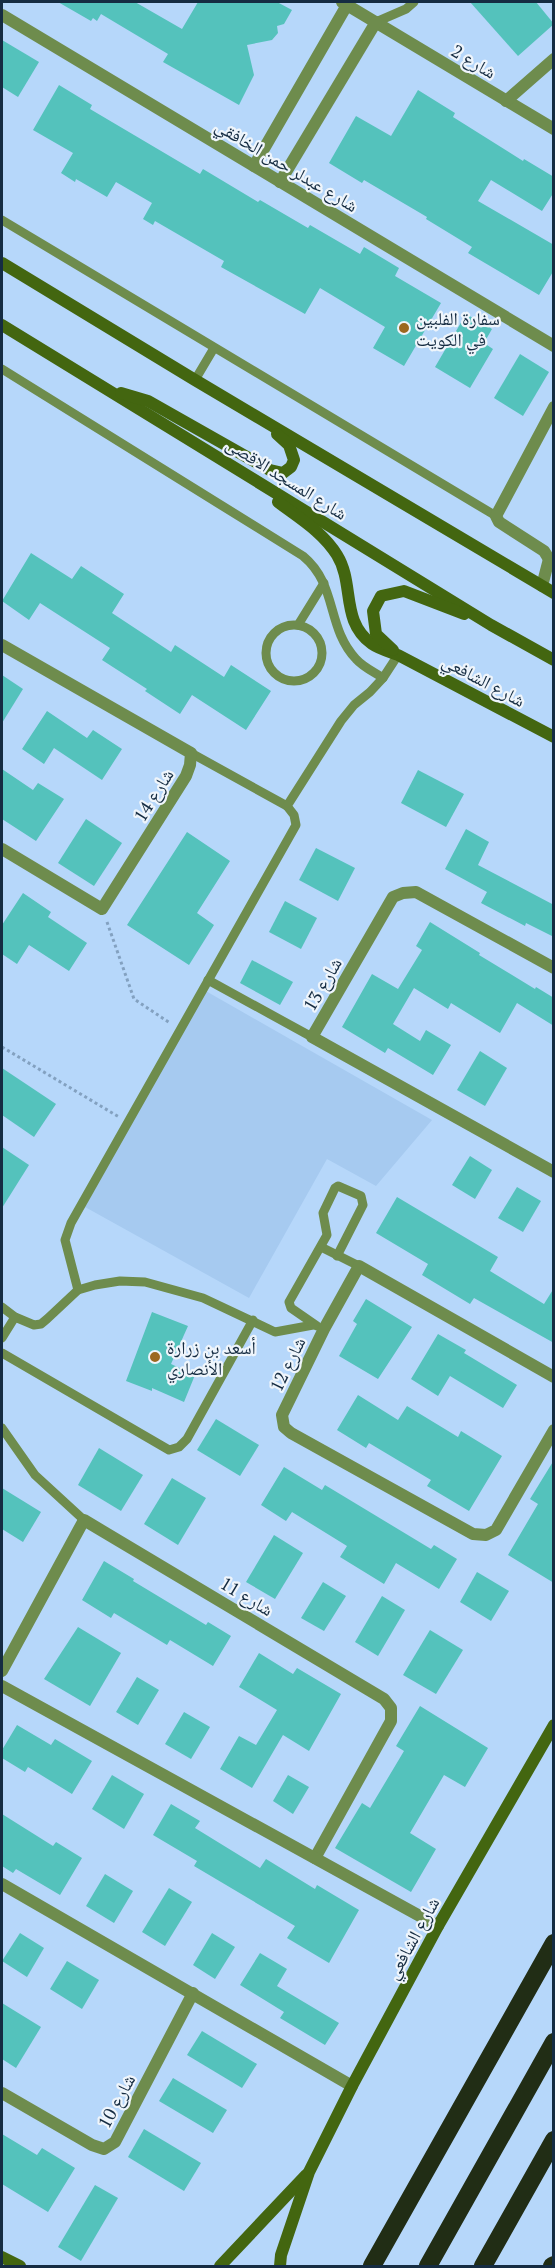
<svg xmlns="http://www.w3.org/2000/svg" width="555" height="2268" font-family="'PT Serif','Noto Naskh Arabic',serif">
  <style>
    .built { fill: #a6caf0 }
    .building { fill: #54c2bc }
    .lines { fill: none; stroke-linecap: round; stroke-linejoin: round }
    .path { stroke: #83a1c0; stroke-width: 3; stroke-dasharray: 3 3; stroke-linecap: butt }
    .lane { stroke: #6e8c4d; stroke-width: 9 }
    .street { stroke: #6e8c4d; stroke-width: 12 }
    .secondary { stroke: #436610; stroke-width: 12 }
    .highway { stroke: #212d15; stroke-width: 18 }
    .poi-dot { fill: #9c681f; stroke: #eff5fb; stroke-width: 2 }
    .labels { text-anchor: middle; dominant-baseline: central; stroke-width: 4.5; stroke-linejoin: round; paint-order: stroke }
    .street-label { font-size: 18px; fill: #152c42; stroke: #eff5fb }
    .poi-label { font-size: 18px; fill: #152c42; stroke: #eff5fb; text-anchor: start }
  </style>
  <rect width="100%" height="100%" fill="#b6d7fa"/>
  <polygon class="built" points="204,990 432,1120 376,1186 327,1159 249,1298 85,1207"/>
  <g class="building">
    <polygon points="58,2 135,2 182,29 198,2 277,2 292,10 284,24 277,26 278,33 272,40 247,45 254,75 239,105 163,62 168,54 101,14 97,21 93,18 91,21"/>
    <polygon points="470,2 536,2 554,24 518,56"/>
    <polygon points="2,40 39,62 18,97 2,87"/>
    <polygon points="59,85 92,105 90,109 200,174 203,169 258,202 260,200 308,228 310,225 360,254 364,247 399,268 395,276 441,303 404,366 373,348 385,327 320,288 305,314 221,267 224,261 155,221 153,225 143,219 152,203 116,182 107,197 76,179 75,182 61,173 73,153 33,130"/>
    <polygon points="418,90 455,113 453,117 523,161 524,159 554,177 554,192 542,211 491,180 478,201 554,245 554,270 539,295 468,253 472,247 426,219 427,217 364,180 362,183 329,163 356,116 391,136"/>
    <polygon points="466,314 492,329 484,343 493,349 470,388 435,367"/>
    <polygon points="520,354 549,372 523,416 494,398"/>
    <polygon points="31,553 72,579 81,566 124,594 112,613 171,652 175,645 224,677 231,665 271,691 246,730 192,695 180,714 145,691 147,689 102,660 110,648 40,603 29,620 2,601"/>
    <polygon points="2,675 23,689 2,723"/>
    <polygon points="47,711 87,738 93,730 122,749 102,780 54,748 44,764 22,749"/>
    <polygon points="2,769 33,790 38,783 64,799 36,841 2,819"/>
    <polygon points="418,770 464,794 446,827 401,803"/>
    <polygon points="86,819 122,843 94,886 58,863"/>
    <polygon points="466,829 489,842 478,865 554,905 554,937 526,923 525,926 481,903 487,892 445,869"/>
    <polygon points="187,832 230,861 197,913 214,925 189,965 127,925"/>
    <polygon points="316,848 355,868 338,901 299,880"/>
    <polygon points="23,893 51,912 48,917 87,943 69,971 29,945 17,964 2,954 2,925"/>
    <polygon points="285,901 317,918 301,949 269,932"/>
    <polygon points="430,922 480,953 479,955 535,989 536,987 554,998 554,1026 517,1003 500,1033 451,1003 448,1009 414,988 393,1024 420,1041 426,1030 451,1045 433,1075 388,1048 385,1053 342,1027 372,974 398,989 422,950 416,946"/>
    <polygon points="252,960 293,982 280,1005 240,983"/>
    <polygon points="480,1051 507,1068 485,1106 457,1090"/>
    <polygon points="2,1068 56,1104 34,1137 2,1115"/>
    <polygon points="2,1147 29,1165 2,1208"/>
    <polygon points="470,1156 492,1170 475,1199 452,1185"/>
    <polygon points="517,1187 541,1201 523,1232 498,1218"/>
    <polygon points="397,1197 498,1257 490,1271 544,1304 554,1288 554,1343 474,1298 470,1304 422,1275 428,1264 376,1233"/>
    <polygon points="366,1299 412,1327 378,1379 339,1356 357,1324 353,1321"/>
    <polygon points="152,1312 188,1326 171,1364 195,1375 184,1402 152,1388 152,1391 126,1381"/>
    <polygon points="438,1334 466,1350 464,1353 517,1385 503,1408 450,1376 438,1396 411,1379"/>
    <polygon points="358,1395 398,1420 407,1406 458,1437 461,1431 502,1456 469,1511 427,1486 431,1480 369,1443 366,1448 337,1430"/>
    <polygon points="216,1419 259,1445 240,1476 197,1450"/>
    <polygon points="99,1448 143,1475 121,1511 78,1485"/>
    <polygon points="554,1460 554,1583 508,1555 538,1504 530,1499"/>
    <polygon points="284,1467 322,1490 325,1485 431,1549 434,1545 457,1559 439,1589 396,1563 384,1584 340,1557 347,1546 292,1512 286,1521 261,1505"/>
    <polygon points="172,1478 206,1498 178,1545 144,1524"/>
    <polygon points="2,1488 41,1512 23,1542 2,1529"/>
    <polygon points="274,1535 303,1553 275,1599 246,1582"/>
    <polygon points="104,1561 134,1579 133,1581 206,1625 208,1622 231,1636 213,1666 170,1640 167,1645 114,1613 111,1618 82,1600"/>
    <polygon points="477,1572 509,1591 491,1621 460,1602"/>
    <polygon points="323,1582 346,1596 324,1631 301,1618"/>
    <polygon points="382,1596 405,1610 378,1656 355,1642"/>
    <polygon points="78,1627 121,1653 90,1706 44,1679"/>
    <polygon points="430,1630 463,1650 436,1694 403,1675"/>
    <polygon points="259,1653 293,1674 297,1668 341,1694 309,1751 283,1735 252,1788 220,1769 239,1736 256,1745 277,1710 239,1687"/>
    <polygon points="137,1677 159,1690 138,1725 116,1712"/>
    <polygon points="420,1706 488,1748 465,1787 444,1775 410,1833 436,1849 411,1892 335,1848 362,1803 370,1808 404,1751 396,1746"/>
    <polygon points="184,1712 210,1727 191,1759 165,1744"/>
    <polygon points="17,1725 51,1745 55,1739 92,1761 72,1794 28,1767 25,1772 2,1758 2,1750"/>
    <polygon points="112,1775 144,1794 124,1829 92,1809"/>
    <polygon points="288,1775 309,1787 293,1814 273,1801"/>
    <polygon points="171,1804 200,1821 195,1828 260,1868 266,1859 315,1889 317,1885 359,1910 329,1963 287,1938 295,1926 194,1866 197,1861 153,1835"/>
    <polygon points="2,1814 53,1846 56,1842 82,1858 60,1895 16,1869 13,1873 2,1866"/>
    <polygon points="105,1874 133,1891 114,1923 86,1906"/>
    <polygon points="169,1888 192,1902 165,1946 142,1932"/>
    <polygon points="20,1933 44,1948 27,1977 2,1961"/>
    <polygon points="212,1933 235,1947 215,1979 193,1965"/>
    <polygon points="260,1953 287,1969 277,1986 339,2023 325,2045 280,2018 284,2012 240,1985"/>
    <polygon points="67,1961 99,1980 82,2009 50,1989"/>
    <polygon points="2,2003 41,2027 16,2068 2,2059"/>
    <polygon points="202,2031 257,2064 242,2088 187,2055"/>
    <polygon points="173,2078 227,2110 213,2133 159,2101"/>
    <polygon points="144,2129 201,2163 184,2191 128,2157"/>
    <polygon points="2,2134 37,2155 42,2148 75,2168 48,2212 2,2184"/>
    <polygon points="95,2185 118,2198 81,2261 58,2247"/>
  </g>
  <g class="lines">
    <g class="path">
      <polyline points="107,922 134,999 170,1023"/>
      <polyline points="2,1047 119,1117"/>
    </g>
    <g class="lane">
      <polyline points="376,22 406,9 414,2"/>
      <polyline points="2,220 496,516"/>
      <path d="M2,369l301,187c35,29 23,71 53,103 7,8 18,13 27,19"/>
      <polyline points="195,380 214,348"/>
      <circle cx="294" cy="653" r="28"/>
      <polyline points="298,625 324,583"/>
      <polyline points="191,753 287,806"/>
      <polyline points="208,980 312,1037"/>
      <polyline points="321,1247 359,1266"/>
      <polyline points="78,1290 65,1240 71,1223 296,825 294,815 287,806 341,721 354,705 370,692 383,678 398,655"/>
      <polyline points="2,1307 15,1317 34,1325 41,1324 47,1319 78,1290 95,1285 120,1281 145,1282 203,1298 275,1332 313,1325"/>
      <polyline points="317,1326 291,1308 289,1302 327,1235 323,1213 335,1188 338,1186 361,1196 363,1205 337,1256"/>
      <polyline points="2,1338 15,1317"/>
      <polyline points="2,1353 169,1450 179,1447 187,1439 253,1320"/>
      <polyline points="2,1428 35,1475 84,1520"/>
    </g>
    <g class="street">
      <polyline points="342,2 554,129"/>
      <polyline points="2,15 554,346"/>
      <polyline points="506,101 554,59"/>
      <polyline points="254,166 347,5"/>
      <polyline points="280,182 376,22"/>
      <polyline points="554,407 496,516 499,522 544,551 549,559 554,562"/>
      <polyline points="542,586 549,559"/>
      <polyline points="2,645 191,753 190,765 186,776 102,909 2,849"/>
      <polyline points="554,968 416,892 403,893 393,897 312,1037 554,1172"/>
      <polyline points="554,1377 359,1266 324,1329 282,1415 284,1427 291,1433 473,1534 486,1535 496,1530 554,1430"/>
      <polyline points="2,1671 84,1520 384,1699 391,1708 391,1721 315,1858"/>
      <polyline points="2,1686 438,1926"/>
      <polyline points="2,1884 352,2086"/>
      <polyline points="2,2093 92,2145 104,2149 115,2142 193,1993"/>
    </g>
    <g class="secondary">
      <polyline points="2,263 195,380 554,593"/>
      <polyline points="2,325 491,625 554,660"/>
      <polyline points="121,393 148,401 270,470 283,473 291,467 294,460 289,445 277,434"/>
      <path d="M278,502c21,16 45,30 59,53 18,29 3,66 35,89 7,5 18,8 26,11l156,82"/>
      <polyline points="393,650 376,634 373,611 381,596 404,591 464,614"/>
      <polyline points="2,2257 20,2266"/>
      <polyline points="220,2266 306,2175"/>
      <polyline points="280,2266 281,2255 309,2172 352,2086 438,1926 554,1725"/>
    </g>
    <g class="highway">
      <polyline points="372,2266 554,1943"/>
      <polyline points="428,2266 554,2042"/>
      <polyline points="483,2266 554,2140"/>
      <polyline points="552,2266 554,2265"/>
    </g>
  </g>
  <g class="poi-dot">
    <circle cx="404" cy="328" r="6"/>
    <circle cx="155" cy="1357" r="6"/>
  </g>
  <g class="labels">
    <g class="street-label">
      <text transform="translate(474 61) rotate(31)">شارع 2</text>
      <text transform="translate(287 165) rotate(31)">شارع عبدلر حمن الخافقي</text>
      <text transform="translate(287 478) rotate(32)">شارع المسجد الاقصى</text>
      <text transform="translate(484 680) rotate(28)">شارع الشافعي</text>
      <text transform="translate(153 795) rotate(-58)">شارع 14</text>
      <text transform="translate(322 984) rotate(-60)">شارع 13</text>
      <text transform="translate(287 1364) rotate(-64)">شارع 12</text>
      <text transform="translate(247 1596) rotate(31)">شارع 11</text>
      <text transform="translate(412 1938) rotate(-61)">شارع الشافعي</text>
      <text transform="translate(116 2101) rotate(-62)">شارع 10</text>
    </g>
    <g class="poi-label">
      <text x="416" y="318">سفارة الفلبين<tspan x="416" dy="21">في الكويت</tspan></text>
      <text x="167" y="1347">أسعد بن زرارة<tspan x="167" dy="21">الأنصاري</tspan></text>
    </g>
  </g>
  <rect width="555" height="2268" fill="none" stroke="#152c42" stroke-width="6"/>
</svg>
